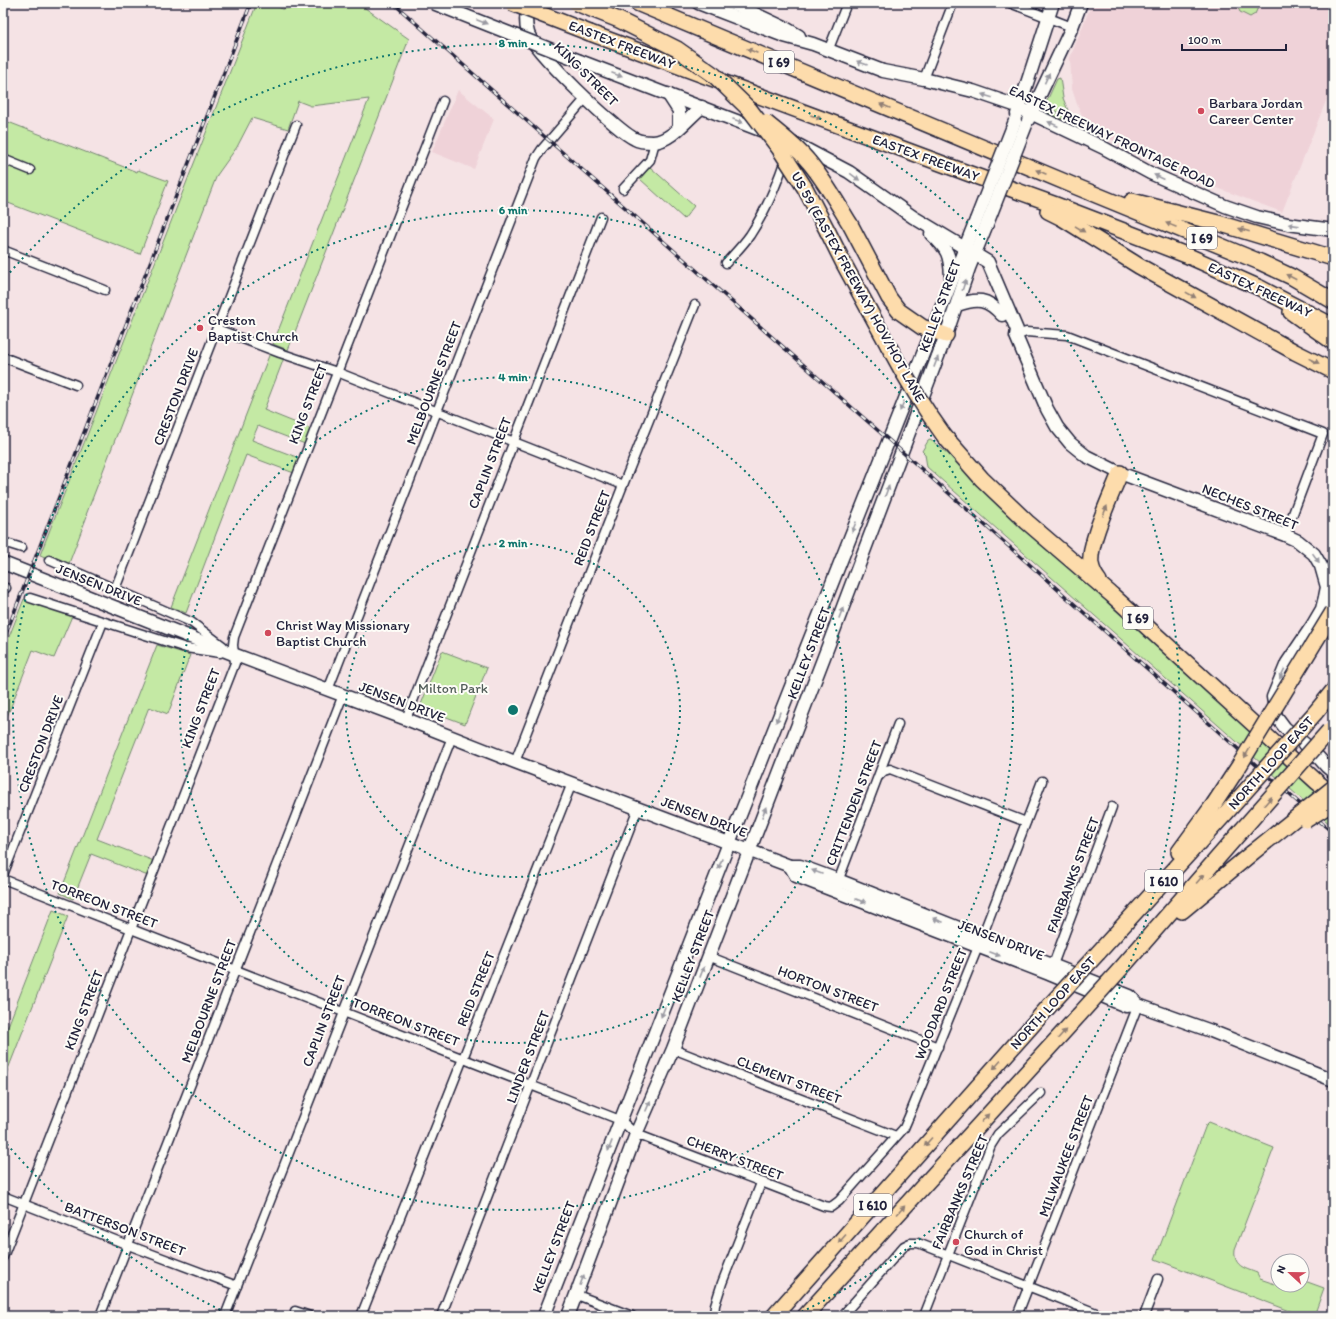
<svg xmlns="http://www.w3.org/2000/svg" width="1336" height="1319" font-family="Itim,sans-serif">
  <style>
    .built { fill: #efd2d8 }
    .green { fill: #c4e9a4; stroke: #738670 }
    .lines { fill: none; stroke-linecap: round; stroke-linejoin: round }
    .street-casing { stroke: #22223b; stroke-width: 11 }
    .secondary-casing { stroke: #22223b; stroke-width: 15 }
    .highway-casing { stroke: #22223b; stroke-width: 18 }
    .street { stroke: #fdfcf7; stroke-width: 8 }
    .secondary { stroke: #fdfcf7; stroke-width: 12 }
    .highway { stroke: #fddcac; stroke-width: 15 }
    .rail-casing { stroke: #22223b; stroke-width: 3.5 }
    .rail { stroke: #fdfcf7; stroke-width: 2; stroke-dasharray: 6; stroke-linecap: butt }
    .secondary-bridge-casing { stroke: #22223b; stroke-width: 15; stroke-linecap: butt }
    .highway-bridge-casing { stroke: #22223b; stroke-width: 18; stroke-linecap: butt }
    .secondary-bridge { stroke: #fdfcf7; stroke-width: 12 }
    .highway-bridge { stroke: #fddcac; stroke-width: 15 }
    .oneway { fill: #9a9aa2 }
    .oneway2 { fill: #907f74 }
    .ring { fill: none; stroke: #0f766e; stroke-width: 2; stroke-dasharray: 2 4 }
    .poi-dot { fill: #d1495b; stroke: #fdfcf7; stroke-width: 1.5 }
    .labels { text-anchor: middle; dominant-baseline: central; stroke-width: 4; stroke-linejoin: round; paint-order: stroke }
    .shield { fill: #fdfcf7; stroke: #646373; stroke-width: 1 }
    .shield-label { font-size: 13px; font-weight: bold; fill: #22223b }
    .street-label { font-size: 14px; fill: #22223b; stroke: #fdfcf7 }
    .poi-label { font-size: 14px; fill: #22223b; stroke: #fdfcf7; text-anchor: start }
    .park-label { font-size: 14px; fill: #535e5a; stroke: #fdfcf7 }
    .centre { fill: #0f766e; stroke: #fdfcf7; stroke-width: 2 }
    .ring-label { font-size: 12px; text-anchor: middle; font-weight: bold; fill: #0f766e; stroke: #fdfcf7; stroke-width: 4; stroke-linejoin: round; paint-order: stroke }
  </style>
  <rect width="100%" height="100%" fill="#f5e3e5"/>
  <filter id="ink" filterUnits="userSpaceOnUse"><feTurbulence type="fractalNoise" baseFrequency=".025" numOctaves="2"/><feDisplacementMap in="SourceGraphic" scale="8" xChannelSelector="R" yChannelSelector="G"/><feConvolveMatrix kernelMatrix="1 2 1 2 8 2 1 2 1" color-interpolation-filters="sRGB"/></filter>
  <g filter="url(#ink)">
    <g class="built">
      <polygon points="1092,3 1333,3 1333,83 1282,212 1188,177 1092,130 1086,124 1077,104 1072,89 1070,58"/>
      <polygon points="458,90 494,119 474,169 432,152"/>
    </g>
    <g class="green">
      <polygon points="257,3 274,3 274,4 282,9 288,8 290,3 305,3 309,4 309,7 310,3 358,3 409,39 288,350 273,344 369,99 311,106 298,101 288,129 252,118 237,147 217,175 86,515 87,516 68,566 40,555"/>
      <polygon points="1240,3 1260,3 1255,14 1250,17 1240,12 1238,8"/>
      <polygon points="1060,78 1063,98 1069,113 1064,115 1045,105 1057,79"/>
      <polygon points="1044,107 1065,117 1069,115 1071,121 1070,122 1048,113"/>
      <polygon points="3,120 137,172 138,170 168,181 140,254 3,201"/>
      <polygon points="650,167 694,206 684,219 640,179"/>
      <polygon points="270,353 284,358 264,410 311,429 305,444 258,426 252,440 299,458 294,473 246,455 186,613 171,607"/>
      <polygon points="930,440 935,443 948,454 986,494 1333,803 1333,827 927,467 925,454 922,451 928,441"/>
      <polygon points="24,599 72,616 54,658 33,650 3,727 3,652"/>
      <polygon points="157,645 190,655 168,714 149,707 97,839 154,861 148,876 91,854 73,899 60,893"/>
      <polygon points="442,651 487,668 465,724 420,707"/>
      <polygon points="53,910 68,916 3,1082 3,1039"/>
      <path d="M1209,1122l65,26 -39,101c-2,17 9,19 22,24l3,6 27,9 6,-3h9v-5l22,8 -10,28h-11l-148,-57 51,-134z"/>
    </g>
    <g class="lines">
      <g class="street-casing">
        <g id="street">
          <polyline points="1010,3 1072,27"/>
          <polyline points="828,51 847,3"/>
          <polyline points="924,79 953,3"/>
          <polyline points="3,159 30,170"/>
          <polyline points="623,189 650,160 655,142"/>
          <polyline points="3,250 105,290"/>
          <path d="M726,263c8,-9 17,-18 24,-28 16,-24 27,-51 36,-78"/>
          <polyline points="217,329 280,353 337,372 623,485"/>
          <polyline points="1016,336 1026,332 1067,335 1323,434 1285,535"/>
          <polyline points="3,357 76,385"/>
          <polyline points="3,542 22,548"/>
          <polyline points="49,560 191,622 223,646"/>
          <polyline points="3,587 6,588"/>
          <polyline points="115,589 296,125"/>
          <polyline points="30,598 186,648 220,653"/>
          <polyline points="328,690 536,158 542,149 586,98"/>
          <polyline points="406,719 601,217"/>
          <polyline points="515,762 623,485 695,305"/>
          <polyline points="879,776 884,771 890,769 1026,822"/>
          <polyline points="3,875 103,622"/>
          <polyline points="3,879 620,1120 636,1134 824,1206 831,1207 839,1201 904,1128 910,1114 978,947 1042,781"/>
          <polyline points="837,884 898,724"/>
          <polyline points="708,956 938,1047"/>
          <polyline points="1051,970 1112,807"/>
          <polyline points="673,1049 896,1136"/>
          <polyline points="3,1196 128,1245 237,1286"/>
          <polyline points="3,1257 235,663 233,645 234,637 443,101"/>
          <polyline points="577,1295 632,1316"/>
          <polyline points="295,1311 310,1316"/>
          <polyline points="100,1316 343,695"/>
          <path d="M225,1316c75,-193 151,-386 227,-579"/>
          <polyline points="361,1316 572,783"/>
          <polyline points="441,1316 638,808"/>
          <polyline points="714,1316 715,1305 722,1283 761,1183"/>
          <polyline points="842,1316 904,1246 910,1243 918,1243 1104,1316"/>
          <polyline points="924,1316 991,1145 998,1134 1041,1093"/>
          <polyline points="1017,1316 1138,1005"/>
          <polyline points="1144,1316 1158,1279"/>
        </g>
      </g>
      <g class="secondary-casing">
        <g id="secondary">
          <path d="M529,3c-3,9 -4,20 -1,30 5,17 90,99 107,106 5,3 13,3 18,3 19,-1 35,-24 49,-35"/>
          <polyline points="698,3 784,36 813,44 883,71 924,79 973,91 1014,105 1102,147 1150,173 1225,206 1257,217 1288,224 1333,230"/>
          <polyline points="732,3 787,29 799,36"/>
          <polyline points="580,61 768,133"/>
          <polyline points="668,94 679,111 679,127"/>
          <polyline points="1017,114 1053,3"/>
          <polyline points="1028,120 1072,27 1081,3"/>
          <polyline points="796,144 849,172 913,217 988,262 1017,330 1016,336 1047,409 1057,427 1070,443 1086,456 1120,473 1285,535 1298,541 1314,554 1321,566 1327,587 1325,597 1322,609 1312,626 1287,663 1273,697 1276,716 1285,728 1311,749 1327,767 1333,772"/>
          <path d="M931,234c17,16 19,20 20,43"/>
          <path d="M957,305c20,-7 30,-7 45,10"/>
          <polyline points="3,563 233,654 406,719 515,762 790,866 800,866 838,880 1130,996 1138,1005"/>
          <polyline points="790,866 796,876 1049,974 1126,1006 1138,1005 1211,1031 1333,1080"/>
          <polyline points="544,1316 729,843 976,220"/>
          <polyline points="568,1316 636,1134 673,1049 827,649 946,335 969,268 987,224"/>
        </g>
      </g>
      <g class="highway-casing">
        <g id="highway">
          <polyline points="637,3 1077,187 1260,262 1292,277 1333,301"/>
          <polyline points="590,33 970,174 1056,205 1186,255 1260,288 1333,326"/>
          <polyline points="1132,201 1218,223 1333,258"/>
          <polyline points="1048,211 1062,218 1139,266 1295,352 1333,371"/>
          <polyline points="850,224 889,298 899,311 922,327 946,335"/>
          <polyline points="828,232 844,264 888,345"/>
          <polyline points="1291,312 1333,342"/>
          <polyline points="945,437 982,479 1027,522 1112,595 1317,782 1333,795"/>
          <path d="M1099,581c-4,-5 -7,-11 -8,-17 -3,-21 21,-70 29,-91"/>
          <polyline points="1315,713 1333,691"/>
          <polyline points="1179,852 1214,804"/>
          <polyline points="1182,911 1252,853"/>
          <polyline points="1098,953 1225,814"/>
          <polyline points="1125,964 1242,830"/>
          <polyline points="774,1316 1051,1004"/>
          <polyline points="805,1316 1079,1015"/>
        </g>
      </g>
      <use href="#street" class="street"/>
      <use href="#secondary" class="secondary"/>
      <use href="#highway" class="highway"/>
      <g class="rail-casing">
        <g id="rail">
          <polyline points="393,3 874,427 1333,833"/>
          <polyline points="3,641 251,3"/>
        </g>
      </g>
      <use href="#rail" class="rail"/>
      <g class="secondary-bridge-casing">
        <g id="secondary-bridge">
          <polyline points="433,3 580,61"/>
          <polyline points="976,220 1015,121"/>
          <polyline points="987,224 1026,125"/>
        </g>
      </g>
      <g class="highway-bridge-casing">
        <g id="highway-bridge">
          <polyline points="512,3 590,33"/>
          <polyline points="576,3 619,20 677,49 714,75 750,110 779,148 805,188 828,232"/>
          <path d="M765,122c15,12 32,25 44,40 16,19 28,41 41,62"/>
          <path d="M888,345c18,34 35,62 57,92"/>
          <polyline points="1214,804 1239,766 1333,612"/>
          <polyline points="1225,814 1315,713"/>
          <polyline points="1306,820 1333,803"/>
          <polyline points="1242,830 1329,731"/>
          <polyline points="1252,853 1333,788"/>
          <polyline points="1051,1004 1098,953"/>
          <polyline points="1079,1015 1125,964"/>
        </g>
      </g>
      <use href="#secondary-bridge" class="secondary-bridge"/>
      <use href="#highway-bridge" class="highway-bridge"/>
    </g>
    <defs><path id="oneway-solid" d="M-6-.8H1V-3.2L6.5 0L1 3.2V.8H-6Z"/></defs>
    <g class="oneway">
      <use href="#oneway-solid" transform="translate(482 22) rotate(21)"/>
      <use href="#oneway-solid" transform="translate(862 63) rotate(-160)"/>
      <use href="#oneway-solid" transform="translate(617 75) rotate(21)"/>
      <use href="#oneway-solid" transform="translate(1047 78) rotate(-65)"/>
      <use href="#oneway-solid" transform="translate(987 96) rotate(-162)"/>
      <use href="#oneway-solid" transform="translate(738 121) rotate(21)"/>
      <use href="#oneway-solid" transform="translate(1053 124) rotate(-156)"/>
      <use href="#oneway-solid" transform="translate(855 177) rotate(36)"/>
      <use href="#oneway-solid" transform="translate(1159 177) rotate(-156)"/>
      <use href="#oneway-solid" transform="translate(1294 225) rotate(-172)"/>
      <use href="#oneway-solid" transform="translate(964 285) rotate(-72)"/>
      <use href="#oneway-solid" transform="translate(936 362) rotate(-69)"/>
      <use href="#oneway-solid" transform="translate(902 406) rotate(112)"/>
      <use href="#oneway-solid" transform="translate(887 491) rotate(-69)"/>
      <use href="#oneway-solid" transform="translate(854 527) rotate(112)"/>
      <use href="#oneway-solid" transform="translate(1316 558) rotate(55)"/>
      <use href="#oneway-solid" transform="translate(841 613) rotate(-69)"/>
      <use href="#oneway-solid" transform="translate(1282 674) rotate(116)"/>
      <use href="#oneway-solid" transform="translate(778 717) rotate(112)"/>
      <use href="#oneway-solid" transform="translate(764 812) rotate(-69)"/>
      <use href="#oneway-solid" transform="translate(720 864) rotate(111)"/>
      <use href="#oneway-solid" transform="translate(817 872) rotate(-159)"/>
      <use href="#oneway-solid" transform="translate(861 901) rotate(21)"/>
      <use href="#oneway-solid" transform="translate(938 920) rotate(-159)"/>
      <use href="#oneway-solid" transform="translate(995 954) rotate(21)"/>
      <use href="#oneway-solid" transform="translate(702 972) rotate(-69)"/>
      <use href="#oneway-solid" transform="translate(663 1012) rotate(111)"/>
      <use href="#oneway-solid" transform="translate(648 1106) rotate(-67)"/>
      <use href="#oneway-solid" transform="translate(610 1146) rotate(111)"/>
      <use href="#oneway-solid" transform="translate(582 1280) rotate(-70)"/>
    </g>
    <g class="oneway2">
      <use href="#oneway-solid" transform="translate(752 51) rotate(-157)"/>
      <use href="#oneway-solid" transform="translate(885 106) rotate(-157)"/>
      <use href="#oneway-solid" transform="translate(816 117) rotate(20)"/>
      <use href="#oneway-solid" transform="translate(1041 172) rotate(-157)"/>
      <use href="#oneway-solid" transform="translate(1171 225) rotate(-158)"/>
      <use href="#oneway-solid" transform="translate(1080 229) rotate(32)"/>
      <use href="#oneway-solid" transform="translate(1244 230) rotate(-163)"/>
      <use href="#oneway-solid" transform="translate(1291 277) rotate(-153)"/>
      <use href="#oneway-solid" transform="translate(1191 295) rotate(29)"/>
      <use href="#oneway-solid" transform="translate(1314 361) rotate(26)"/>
      <use href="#oneway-solid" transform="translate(1105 511) rotate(-68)"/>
      <use href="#oneway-solid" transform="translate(1247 753) rotate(121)"/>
      <use href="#oneway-solid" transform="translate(1268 801) rotate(-49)"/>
      <use href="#oneway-solid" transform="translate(1200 879) rotate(-49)"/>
      <use href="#oneway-solid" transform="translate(1062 1034) rotate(-48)"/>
      <use href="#oneway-solid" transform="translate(997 1065) rotate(132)"/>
      <use href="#oneway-solid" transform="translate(985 1118) rotate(-48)"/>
      <use href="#oneway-solid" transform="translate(928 1142) rotate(132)"/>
      <use href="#oneway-solid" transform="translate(901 1210) rotate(-48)"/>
      <use href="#oneway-solid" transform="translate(842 1239) rotate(132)"/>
    </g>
  </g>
  <g class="ring">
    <circle cx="513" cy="710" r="167"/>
    <circle cx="513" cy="710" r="333"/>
    <circle cx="513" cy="710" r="500"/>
    <path d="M231 1315A667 667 0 0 1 6 1143M6 277A667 667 0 1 1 795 1315"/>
  </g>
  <g class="poi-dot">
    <circle cx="1201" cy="111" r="4"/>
    <circle cx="200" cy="328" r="4"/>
    <circle cx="268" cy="633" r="4"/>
    <circle cx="956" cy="1242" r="4"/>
  </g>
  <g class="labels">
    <g class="shield">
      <rect x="764" y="51" width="30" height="22" rx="3"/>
      <rect x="1187" y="227" width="30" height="22" rx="3"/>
      <rect x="1123" y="607" width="30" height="22" rx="3"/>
      <rect x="1145" y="870" width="38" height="22" rx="3"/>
      <rect x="854" y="1194" width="38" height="22" rx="3"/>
    </g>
    <g class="shield-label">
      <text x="779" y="62">I 69</text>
      <text x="1202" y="238">I 69</text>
      <text x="1138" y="618">I 69</text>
      <text x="1164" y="881">I 610</text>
      <text x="873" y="1205">I 610</text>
    </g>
    <g class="street-label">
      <text transform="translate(622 45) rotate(21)">EASTEX FREEWAY</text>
      <text transform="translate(586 74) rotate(45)">KING STREET</text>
      <text transform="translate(1112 137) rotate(25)">EASTEX FREEWAY FRONTAGE ROAD</text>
      <text transform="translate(926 158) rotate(20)">EASTEX FREEWAY</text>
      <text transform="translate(858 287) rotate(61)">US 59 (EASTEX FREEWAY) HOV/HOT LANE</text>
      <text transform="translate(1260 290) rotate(25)">EASTEX FREEWAY</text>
      <text transform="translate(940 306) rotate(-70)">KELLEY STREET</text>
      <text transform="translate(434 383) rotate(-69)">MELBOURNE STREET</text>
      <text transform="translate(176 397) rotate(-69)">CRESTON DRIVE</text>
      <text transform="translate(308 404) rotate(-69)">KING STREET</text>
      <text transform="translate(490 463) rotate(-69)">CAPLIN STREET</text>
      <text transform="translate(1250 507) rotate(22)">NECHES STREET</text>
      <text transform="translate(592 528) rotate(-69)">REID STREET</text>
      <text transform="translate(99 585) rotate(22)">JENSEN DRIVE</text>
      <text transform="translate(809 653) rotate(-69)">KELLEY STREET</text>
      <text transform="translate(402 702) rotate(21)">JENSEN DRIVE</text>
      <text transform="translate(201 708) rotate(-69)">KING STREET</text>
      <text transform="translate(41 744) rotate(-69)">CRESTON DRIVE</text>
      <text transform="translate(1271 763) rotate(-48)">NORTH LOOP EAST</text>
      <text transform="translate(854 803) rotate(-69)">CRITTENDEN STREET</text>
      <text transform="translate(704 817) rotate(21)">JENSEN DRIVE</text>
      <text transform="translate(1073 875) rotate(-69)">FAIRBANKS STREET</text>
      <text transform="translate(104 904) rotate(21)">TORREON STREET</text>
      <text transform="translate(1001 940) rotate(21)">JENSEN DRIVE</text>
      <text transform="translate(693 956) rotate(-69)">KELLEY STREET</text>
      <text transform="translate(476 989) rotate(-68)">REID STREET</text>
      <text transform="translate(828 989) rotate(21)">HORTON STREET</text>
      <text transform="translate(209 1001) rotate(-69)">MELBOURNE STREET</text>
      <text transform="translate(1053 1003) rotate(-48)">NORTH LOOP EAST</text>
      <text transform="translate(941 1004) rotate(-68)">WOODARD STREET</text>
      <text transform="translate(84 1010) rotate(-69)">KING STREET</text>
      <text transform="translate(324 1021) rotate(-69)">CAPLIN STREET</text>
      <text transform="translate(406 1022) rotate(21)">TORREON STREET</text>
      <text transform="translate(528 1057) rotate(-69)">LINDER STREET</text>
      <text transform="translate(789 1080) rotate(21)">CLEMENT STREET</text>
      <text transform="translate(1066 1156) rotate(-69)">MILWAUKEE STREET</text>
      <text transform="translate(735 1158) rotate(21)">CHERRY STREET</text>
      <text transform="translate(960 1192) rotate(-67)">FAIRBANKS STREET</text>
      <text transform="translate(125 1229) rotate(21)">BATTERSON STREET</text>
      <text transform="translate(554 1247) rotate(-69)">KELLEY STREET</text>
    </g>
    <g class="poi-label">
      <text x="1209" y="103">Barbara Jordan<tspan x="1209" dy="16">Career Center</tspan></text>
      <text x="208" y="320">Creston<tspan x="208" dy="16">Baptist Church</tspan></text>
      <text x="276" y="625">Christ Way Missionary<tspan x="276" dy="16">Baptist Church</tspan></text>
      <text x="964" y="1234">Church of<tspan x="964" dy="16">God in Christ</tspan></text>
    </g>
    <g class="park-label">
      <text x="453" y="688">Milton Park</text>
    </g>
  </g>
  <circle cx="513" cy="710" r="6" class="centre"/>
  <g class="ring-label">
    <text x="513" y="47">8 min</text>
    <text x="513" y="214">6 min</text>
    <text x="513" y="381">4 min</text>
    <text x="513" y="547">2 min</text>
  </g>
  <rect width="1336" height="1319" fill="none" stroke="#fdfcf7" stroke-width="16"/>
  <rect x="8" y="8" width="1320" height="1303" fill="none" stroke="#22223b" stroke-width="1.5" filter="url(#ink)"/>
  <g transform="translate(1290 1273) rotate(292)"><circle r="19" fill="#fdfcf7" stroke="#a5a5ac"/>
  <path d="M0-3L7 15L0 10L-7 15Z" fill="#d1495b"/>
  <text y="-6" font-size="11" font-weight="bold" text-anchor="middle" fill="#22223b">N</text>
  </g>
  <path d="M1182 44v6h104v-6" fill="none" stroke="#22223b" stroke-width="2"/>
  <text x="1188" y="44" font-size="12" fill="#22223b" stroke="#fdfcf7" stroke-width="3" paint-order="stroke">100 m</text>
</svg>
